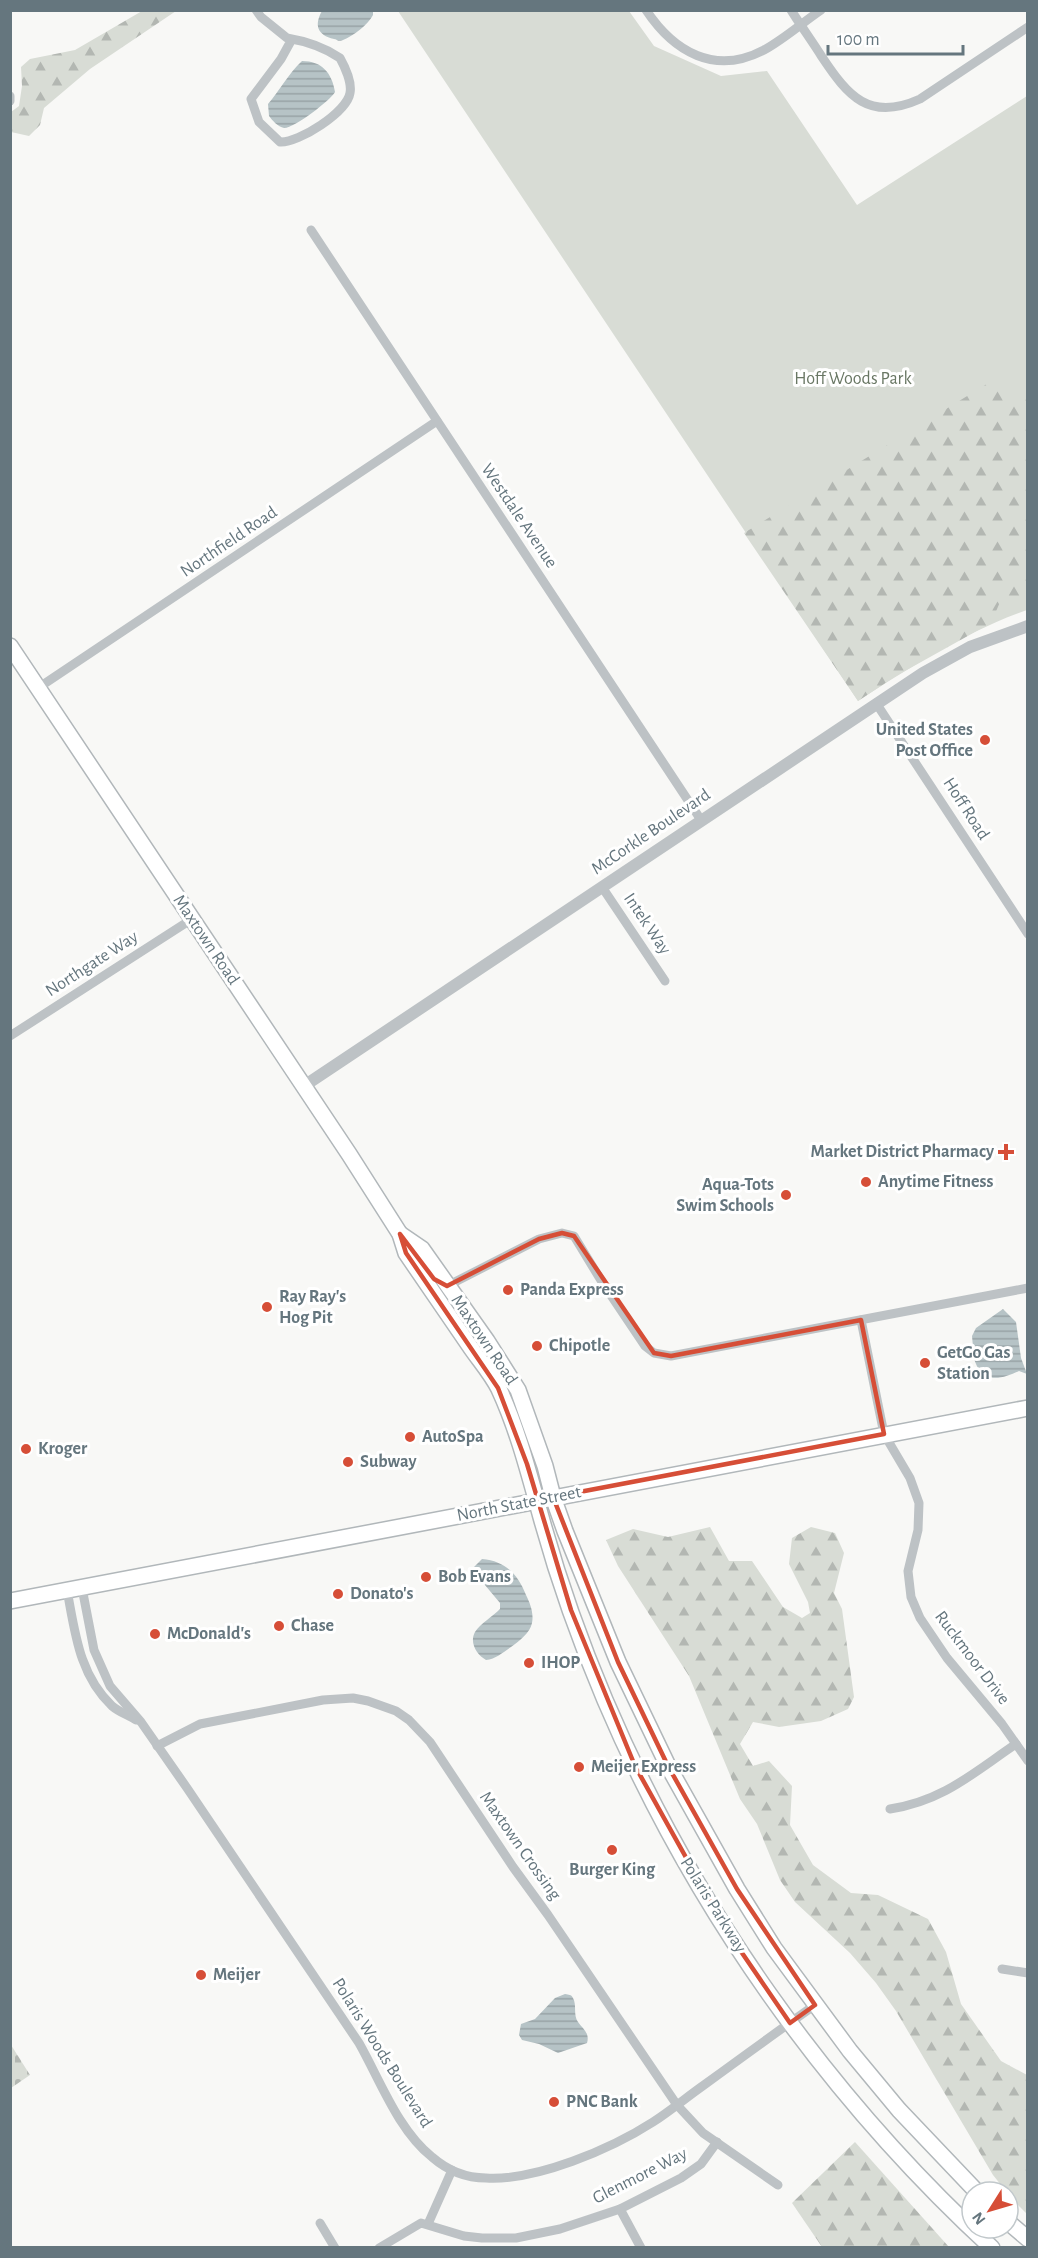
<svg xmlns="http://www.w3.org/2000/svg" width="1038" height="2258" font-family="'Alegreya Sans',sans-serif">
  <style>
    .green { fill: #d8dcd5 }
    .forest { fill: url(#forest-firs) }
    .cemetery { fill: url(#cemetery-stones) }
    .water { fill: url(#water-rules) }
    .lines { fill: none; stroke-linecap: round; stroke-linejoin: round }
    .primary-casing { stroke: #b1b7ba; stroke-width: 18 }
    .minor { stroke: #bdc2c5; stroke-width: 9 }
    .tertiary { stroke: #bdc2c5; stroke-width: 12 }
    .primary { stroke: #fff; stroke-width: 15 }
    .marked { fill: none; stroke: #d64e37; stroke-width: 4.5; stroke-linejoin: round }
    .poi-dot { fill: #d64e37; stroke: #fff; stroke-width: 2 }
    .labels { text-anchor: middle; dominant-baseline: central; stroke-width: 6; stroke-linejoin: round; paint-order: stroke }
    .park-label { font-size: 18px; fill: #697764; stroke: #fff }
    .street-label { font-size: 18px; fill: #65767e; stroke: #fff }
    .poi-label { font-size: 18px; font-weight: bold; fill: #65767e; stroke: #fff; text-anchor: start }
  </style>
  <defs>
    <pattern id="forest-firs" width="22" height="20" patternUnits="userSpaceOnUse" patternTransform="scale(1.5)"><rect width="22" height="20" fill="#d8dcd5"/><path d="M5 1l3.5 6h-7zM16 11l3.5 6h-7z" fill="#b3b7b2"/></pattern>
    <pattern id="cemetery-stones" width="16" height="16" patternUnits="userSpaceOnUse" patternTransform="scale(1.5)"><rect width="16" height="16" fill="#d8dcd5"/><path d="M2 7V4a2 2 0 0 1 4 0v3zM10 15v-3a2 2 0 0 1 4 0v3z" fill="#b3b7b2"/></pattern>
    <pattern id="water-rules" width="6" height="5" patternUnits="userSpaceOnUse" patternTransform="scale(1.5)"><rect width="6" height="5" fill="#b6c3c6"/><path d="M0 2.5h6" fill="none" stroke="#98a3a6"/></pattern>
  </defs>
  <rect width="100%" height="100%" fill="#f8f8f6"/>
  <path class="green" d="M398,11h231l25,35 67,30 46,-5 90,134 170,-109v514c-60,21 -115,56 -169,91z"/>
  <g class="forest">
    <polygon points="142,11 176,11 90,69 44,108 40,125 29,136 11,132 11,112 19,106 22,86 21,67 30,59 75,50"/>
    <polygon points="990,382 1027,398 1027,595 1017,603 1003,595 991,623 896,676 858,701 744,533"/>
    <polygon points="710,1527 729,1561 752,1561 783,1607 802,1618 810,1613 808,1602 789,1564 792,1538 811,1527 835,1533 844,1553 834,1593 842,1609 854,1697 848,1709 821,1721 779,1727 753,1722 740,1744 753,1766 769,1761 792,1786 790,1825 813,1865 851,1893 878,1895 928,1919 946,1952 961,2004 1001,2061 1027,2075 1027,2214 1013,2200 993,2175 896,2011 876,1983 850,1953 795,1902 780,1880 757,1824 740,1799 689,1676 618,1566 606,1540 633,1529 668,1537"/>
    <polygon points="855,2142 949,2247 822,2247 792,2203"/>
  </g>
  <polygon class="cemetery" points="11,2045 30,2075 11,2088 10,2088"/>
  <g class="water">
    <path d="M322,11h51v4c-5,10 -20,21 -30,25 -6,2 -4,0 -9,-1 -17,-4 -20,-14 -12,-28z"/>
    <path d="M302,61c20,0 30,12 33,31 -4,8 -42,37 -51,36 -6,-1 -12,-8 -15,-12l-1,-12c12,-14 20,-30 34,-43z"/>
    <path d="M1003,1309l13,13 5,36 6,16 -8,-3c-11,5 -28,12 -38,1 -5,-5 -6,-13 -10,-18l2,-7 -1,-11 4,-8z"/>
    <path d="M482,1559c24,2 36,16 44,36 4,8 8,18 6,28 -2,10 -13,18 -21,24 -8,5 -15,12 -25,13 -9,-5 -17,-17 -11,-28 5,-8 18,-16 25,-23v-6l-26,-31v-5z"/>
    <path d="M565,1994c4,1 6,0 8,4 4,7 0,17 5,24 5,7 12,11 9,21l-29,10 -19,-9 -17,-4 -3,-5 2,-11 14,-5 20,-21z"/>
  </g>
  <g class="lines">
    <g class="primary-casing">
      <g id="primary">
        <path d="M10,646l339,508 51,80 6,19c21,31 42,61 63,92 10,15 22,28 30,44 19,41 30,85 42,128 17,62 39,124 64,183 88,207 222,396 387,548"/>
        <polyline points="400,1234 422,1249 487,1341 518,1390 545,1466 553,1497 565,1531 618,1662 668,1766 737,1889 774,1948 850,2051 899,2110 977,2192"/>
        <polyline points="10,1601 1028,1408"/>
        <polyline points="1008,2222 1028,2239"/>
      </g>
    </g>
    <g class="minor">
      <path d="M256,10l5,7 26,21c18,3 37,9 53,20 5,9 12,25 10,35 -3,19 -51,50 -70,49l-21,-20 -8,-23 30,-40 11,-20"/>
      <path d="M646,10c28,42 69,66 118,40 20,-11 38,-27 57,-40"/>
      <path d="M791,10c10,16 21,31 31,47 26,39 47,65 98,42l108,-72"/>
      <polyline points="10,96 10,101"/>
      <polyline points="311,230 701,820"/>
      <polyline points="38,688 437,421"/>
      <polyline points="876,703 1028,934"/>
      <polyline points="602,887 665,981"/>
      <polyline points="10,1036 192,919"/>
      <polyline points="447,1286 539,1239 562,1233 574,1236 602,1282 645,1346 654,1353 671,1356 1028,1288"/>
      <polyline points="861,1320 884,1434 910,1478 919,1503 918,1530 908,1571 911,1597 920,1618 947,1658 1002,1724 1028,1761"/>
      <path d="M82,1588l12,62 16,36 31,36 46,66 172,255c21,37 39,87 73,114 15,13 34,21 54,21 50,3 125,-29 167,-56 17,-11 34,-25 51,-37 37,-27 74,-54 111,-80"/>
      <path d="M67,1590c8,42 12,85 45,116 7,6 16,9 24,14"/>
      <polyline points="157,1746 200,1724 323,1700 353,1698 368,1701 396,1711 409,1720 430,1742 513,1867 548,1915 677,2105 703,2133 778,2185"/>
      <path d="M890,1809c53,-8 83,-36 126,-65"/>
      <polyline points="1002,1969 1028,1973"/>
      <polyline points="620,2209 641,2248"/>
      <polyline points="320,2223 335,2248"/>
      <polyline points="428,2224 452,2170"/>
      <polyline points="379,2248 421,2223 464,2236 482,2238 516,2238 560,2229 620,2209 681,2178 701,2164 717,2142"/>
    </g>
    <polyline class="tertiary" points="304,1086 923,673 970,647 1028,626"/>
    <use href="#primary" class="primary"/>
  </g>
  <path class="marked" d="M562,1233l12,3 80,117 17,3 190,-36 23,114 -331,63 65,165 50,104 69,123 78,116 -25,18 -63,-92 -92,-165 -64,-156 -44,-146 -29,-76 -92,-135 -6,-19 34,45 13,7 92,-47z"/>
  <g class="poi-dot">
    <circle cx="985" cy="740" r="6"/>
    <path d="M1003 1143h6v6h6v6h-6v6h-6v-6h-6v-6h6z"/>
    <circle cx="866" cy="1182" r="6"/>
    <circle cx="786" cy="1195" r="6"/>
    <circle cx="508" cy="1290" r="6"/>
    <circle cx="267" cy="1307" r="6"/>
    <circle cx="537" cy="1346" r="6"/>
    <circle cx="925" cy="1363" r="6"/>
    <circle cx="410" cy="1437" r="6"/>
    <circle cx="26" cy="1449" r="6"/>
    <circle cx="348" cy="1462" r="6"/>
    <circle cx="426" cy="1577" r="6"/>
    <circle cx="338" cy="1594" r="6"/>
    <circle cx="279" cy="1626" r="6"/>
    <circle cx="155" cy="1634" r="6"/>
    <circle cx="529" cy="1663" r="6"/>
    <circle cx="579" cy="1767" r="6"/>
    <circle cx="612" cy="1850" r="6"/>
    <circle cx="201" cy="1975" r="6"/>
    <circle cx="554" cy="2102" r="6"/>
  </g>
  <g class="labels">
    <g class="park-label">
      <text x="853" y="379">Hoff Woods Park</text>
    </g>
    <g class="street-label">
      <text transform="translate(519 516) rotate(56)">Westdale Avenue</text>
      <text transform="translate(229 542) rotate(-34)">Northfield Road</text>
      <text transform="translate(966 809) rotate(57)">Hoff Road</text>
      <text transform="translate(651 832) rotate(-34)">McCorkle Boulevard</text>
      <text transform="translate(647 924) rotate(56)">Intek Way</text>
      <text transform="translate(206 940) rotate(56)">Maxtown Road</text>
      <text transform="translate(92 964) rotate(-33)">Northgate Way</text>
      <text transform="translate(484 1340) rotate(56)">Maxtown Road</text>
      <text transform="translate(519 1504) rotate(-11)">North State Street</text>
      <text transform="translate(972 1658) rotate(53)">Ruckmoor Drive</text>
      <text transform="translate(520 1846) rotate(55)">Maxtown Crossing</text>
      <text transform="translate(713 1905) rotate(58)">Polaris Parkway</text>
      <text transform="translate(382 2053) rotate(58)">Polaris Woods Boulevard</text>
      <text transform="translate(640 2176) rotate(-27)">Glenmore Way</text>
    </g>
    <g class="poi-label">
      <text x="973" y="730" text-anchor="end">United States<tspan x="973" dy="21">Post Office</tspan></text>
      <text x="994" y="1152" text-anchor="end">Market District Pharmacy</text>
      <text x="878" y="1182">Anytime Fitness</text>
      <text x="774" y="1185" text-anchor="end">Aqua-Tots<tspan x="774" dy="21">Swim Schools</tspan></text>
      <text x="520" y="1290">Panda Express</text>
      <text x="279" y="1297">Ray Ray's<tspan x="279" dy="21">Hog Pit</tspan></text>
      <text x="549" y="1346">Chipotle</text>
      <text x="937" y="1353">GetGo Gas<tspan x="937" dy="21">Station</tspan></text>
      <text x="422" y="1437">AutoSpa</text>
      <text x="38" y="1449">Kroger</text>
      <text x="360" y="1462">Subway</text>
      <text x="438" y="1577">Bob Evans</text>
      <text x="350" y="1594">Donato's</text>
      <text x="291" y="1626">Chase</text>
      <text x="167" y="1634">McDonald's</text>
      <text x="541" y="1663">IHOP</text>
      <text x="591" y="1767">Meijer Express</text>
      <text x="612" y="1870" text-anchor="middle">Burger King</text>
      <text x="213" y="1975">Meijer</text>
      <text x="566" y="2102">PNC Bank</text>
    </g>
  </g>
  <rect width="1038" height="2258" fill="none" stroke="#65767e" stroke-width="24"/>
  <g transform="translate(990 2210) rotate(233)"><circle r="28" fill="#ffffff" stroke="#c1c8cb" stroke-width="1.5"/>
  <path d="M0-4.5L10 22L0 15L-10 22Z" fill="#d64e37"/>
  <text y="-9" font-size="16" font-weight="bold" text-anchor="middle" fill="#65767e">N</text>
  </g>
  <path d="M828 45v9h135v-9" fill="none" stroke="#65767e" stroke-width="3"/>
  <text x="837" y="45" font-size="18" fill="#65767e" stroke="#ffffff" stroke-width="4.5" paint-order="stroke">100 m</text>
</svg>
